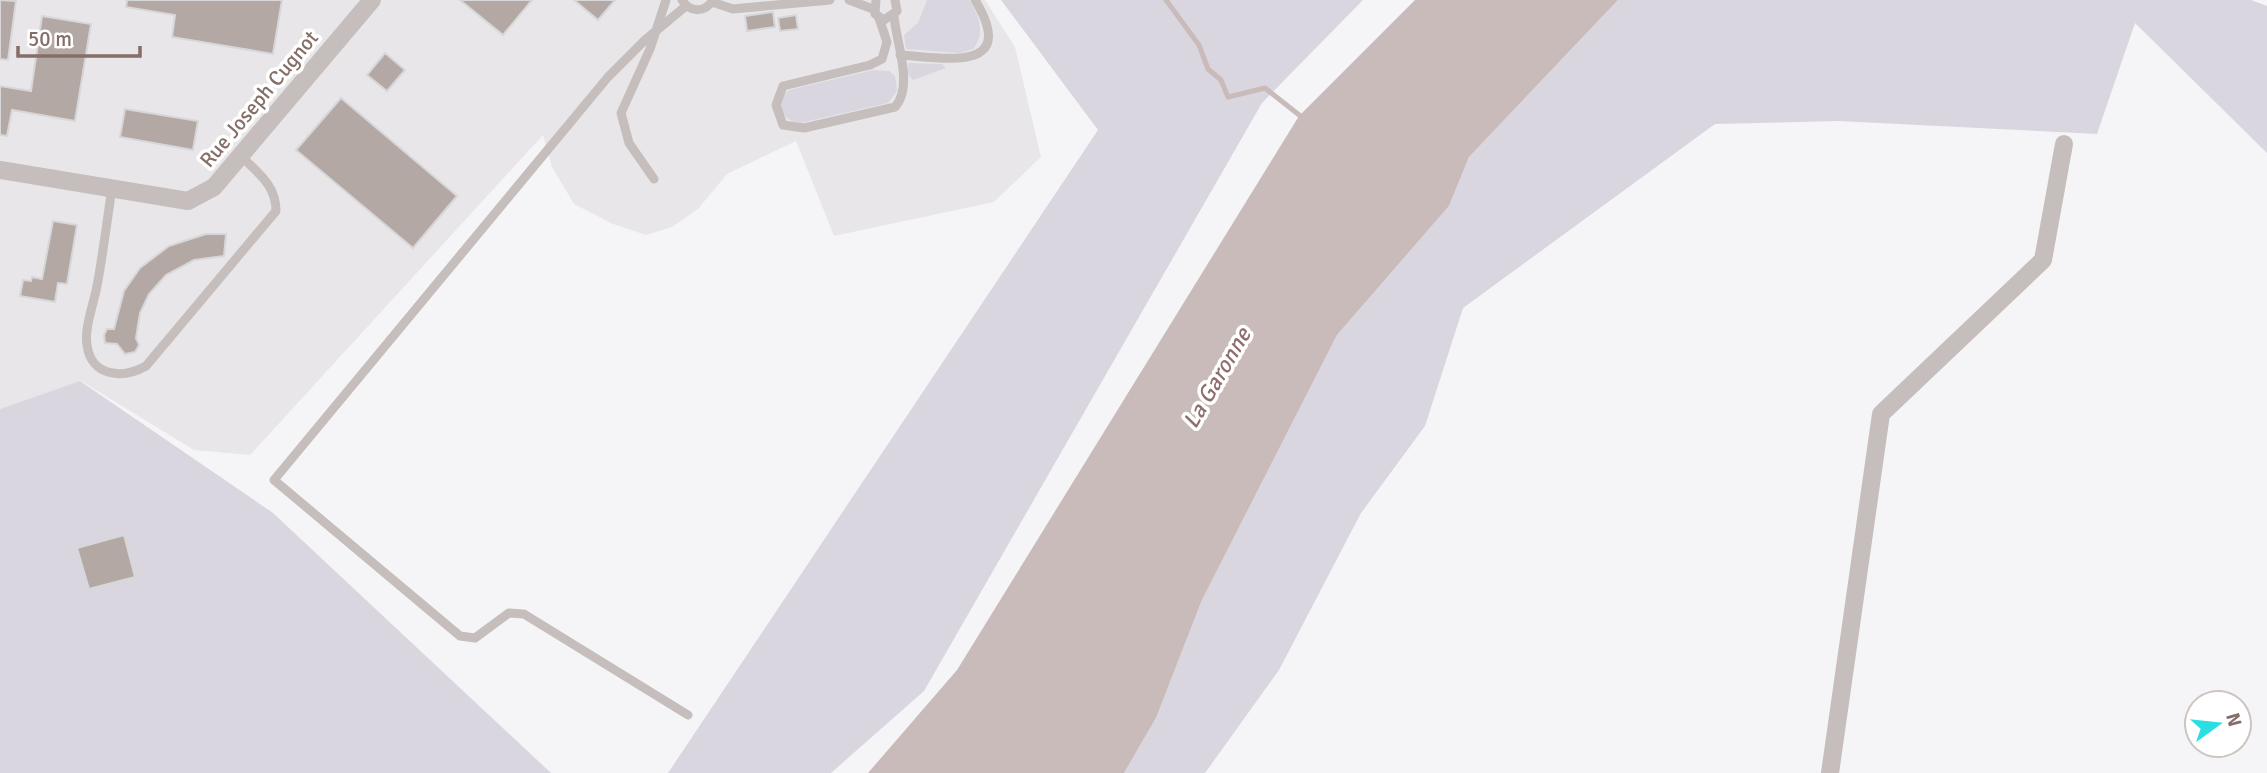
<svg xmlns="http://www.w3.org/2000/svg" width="2267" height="773" font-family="Signika,sans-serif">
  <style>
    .built { fill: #e8e6e8 }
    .green { fill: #dad6df }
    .water { fill: #cabbbb }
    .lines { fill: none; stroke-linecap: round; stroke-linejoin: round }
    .stream { stroke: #cabbbb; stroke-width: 5 }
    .building { fill: #b4a8a5; stroke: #d7d7d9; stroke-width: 2 }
    .lane { stroke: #c5bebc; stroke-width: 9 }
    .street { stroke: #c5bebc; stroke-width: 18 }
    .labels { text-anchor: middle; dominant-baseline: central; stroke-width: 7; stroke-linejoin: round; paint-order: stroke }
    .street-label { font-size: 21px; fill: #856e67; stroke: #fff }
    .water-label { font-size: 23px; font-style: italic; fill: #8f6f6d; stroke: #fff }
  </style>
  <rect width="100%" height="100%" fill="#f5f5f8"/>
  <polygon class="built" points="0,0 985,0 1015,47 1041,157 994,202 834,236 796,141 727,174 698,209 672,227 646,235 613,224 574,204 552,167 543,135 250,455 194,450 81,381 0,409"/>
  <g class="green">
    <path d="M927,0h42c10,15 17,34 4,49l-13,4 -54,-4 -2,-14 14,-12z"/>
    <polygon points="1001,0 1363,0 1262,103 924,691 831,773 668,773 1098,130"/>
    <polygon points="1618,0 2251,0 2267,6 2267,153 2135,23 2097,134 1838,121 1715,124 1463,308 1425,426 1361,513 1279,670 1205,773 1124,773 1156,718 1202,600 1337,335 1449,206 1469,157"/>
    <polygon points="908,63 942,64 946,68 913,80 907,73"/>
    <path d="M873,70l16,1 6,5 2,15 -9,12 -88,20c-19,-2 -26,-21 -11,-33z"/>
    <polygon points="80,381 273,513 551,773 0,773 0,409"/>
  </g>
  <polygon class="water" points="1415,0 1618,0 1469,157 1449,206 1337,335 1202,600 1156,718 1124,773 868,773 957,670 1299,116"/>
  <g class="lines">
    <polyline class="stream" points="1166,0 1199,45 1208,69 1221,80 1228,97 1265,88 1303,118"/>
  </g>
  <g class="building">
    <polygon points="0,0 16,1 8,60 0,59"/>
    <polygon points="127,0 282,0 273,54 172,37 175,15 126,7"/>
    <polygon points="460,0 532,0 503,35"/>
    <polygon points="574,0 615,0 598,20"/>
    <polygon points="773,12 775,27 747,31 745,16"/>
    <polygon points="796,15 798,29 780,31 778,18"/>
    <polygon points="42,16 91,24 75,121 12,110 7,136 0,135 0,86 31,91"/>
    <polygon points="385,53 405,70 387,91 367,75"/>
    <polygon points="341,98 457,196 413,248 296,150"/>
    <polygon points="125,109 198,121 193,150 120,137"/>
    <polygon points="53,221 77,225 67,284 58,283 55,302 20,296 23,280 31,281 32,277 42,279"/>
    <polygon points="206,234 226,234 224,256 194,260 166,275 149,294 140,313 136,338 139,345 135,352 125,354 117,344 105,343 104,335 107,329 114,329 124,291 140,268 169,246"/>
    <polygon points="124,535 135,577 89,589 77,548"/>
  </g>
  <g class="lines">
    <g class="lane">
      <path d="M682,0c8,13 23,13 31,0"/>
      <polyline points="849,0 873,9"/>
      <polyline points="876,0 875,14 884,20 897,11 895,0"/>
      <polyline points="712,2 733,9 830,0"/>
      <polyline points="686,6 645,40 608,77 274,480 460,636 475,638 509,613 524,614 688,715"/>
      <path d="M879,18l8,24 -5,17 -12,6 -87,21 -7,19 7,20 21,3 91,-21c19,-21 1,-65 -1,-91"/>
      <path d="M900,55c45,3 119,18 75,-55"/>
      <polyline points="654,179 629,143 621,113 650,49 666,0"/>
      <path d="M112,188c-5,33 -9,66 -15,98 -3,17 -13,42 -10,59 4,32 36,34 59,21l130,-155c0,-26 -18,-38 -35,-55"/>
    </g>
    <g class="street">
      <polyline points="0,170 188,201 214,187 372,0"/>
      <polyline points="1830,773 1881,414 2043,260 2064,144"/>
    </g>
  </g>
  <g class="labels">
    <g class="street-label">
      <text transform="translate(259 99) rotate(-50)">Rue Joseph Cugnot</text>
    </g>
    <g class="water-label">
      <text transform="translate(1217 378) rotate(-60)">La Garonne</text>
    </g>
  </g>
  <g transform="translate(2218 724) rotate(75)"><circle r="33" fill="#ffffff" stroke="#cec5c2" stroke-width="2"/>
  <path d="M0-5L12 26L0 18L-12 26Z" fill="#2adee2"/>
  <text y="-10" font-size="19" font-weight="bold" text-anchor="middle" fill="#856e67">N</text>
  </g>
  <path d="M18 46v10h122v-10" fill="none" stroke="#856e67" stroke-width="3.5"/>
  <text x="28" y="46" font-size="21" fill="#856e67" stroke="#ffffff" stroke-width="5" paint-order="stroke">50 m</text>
</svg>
